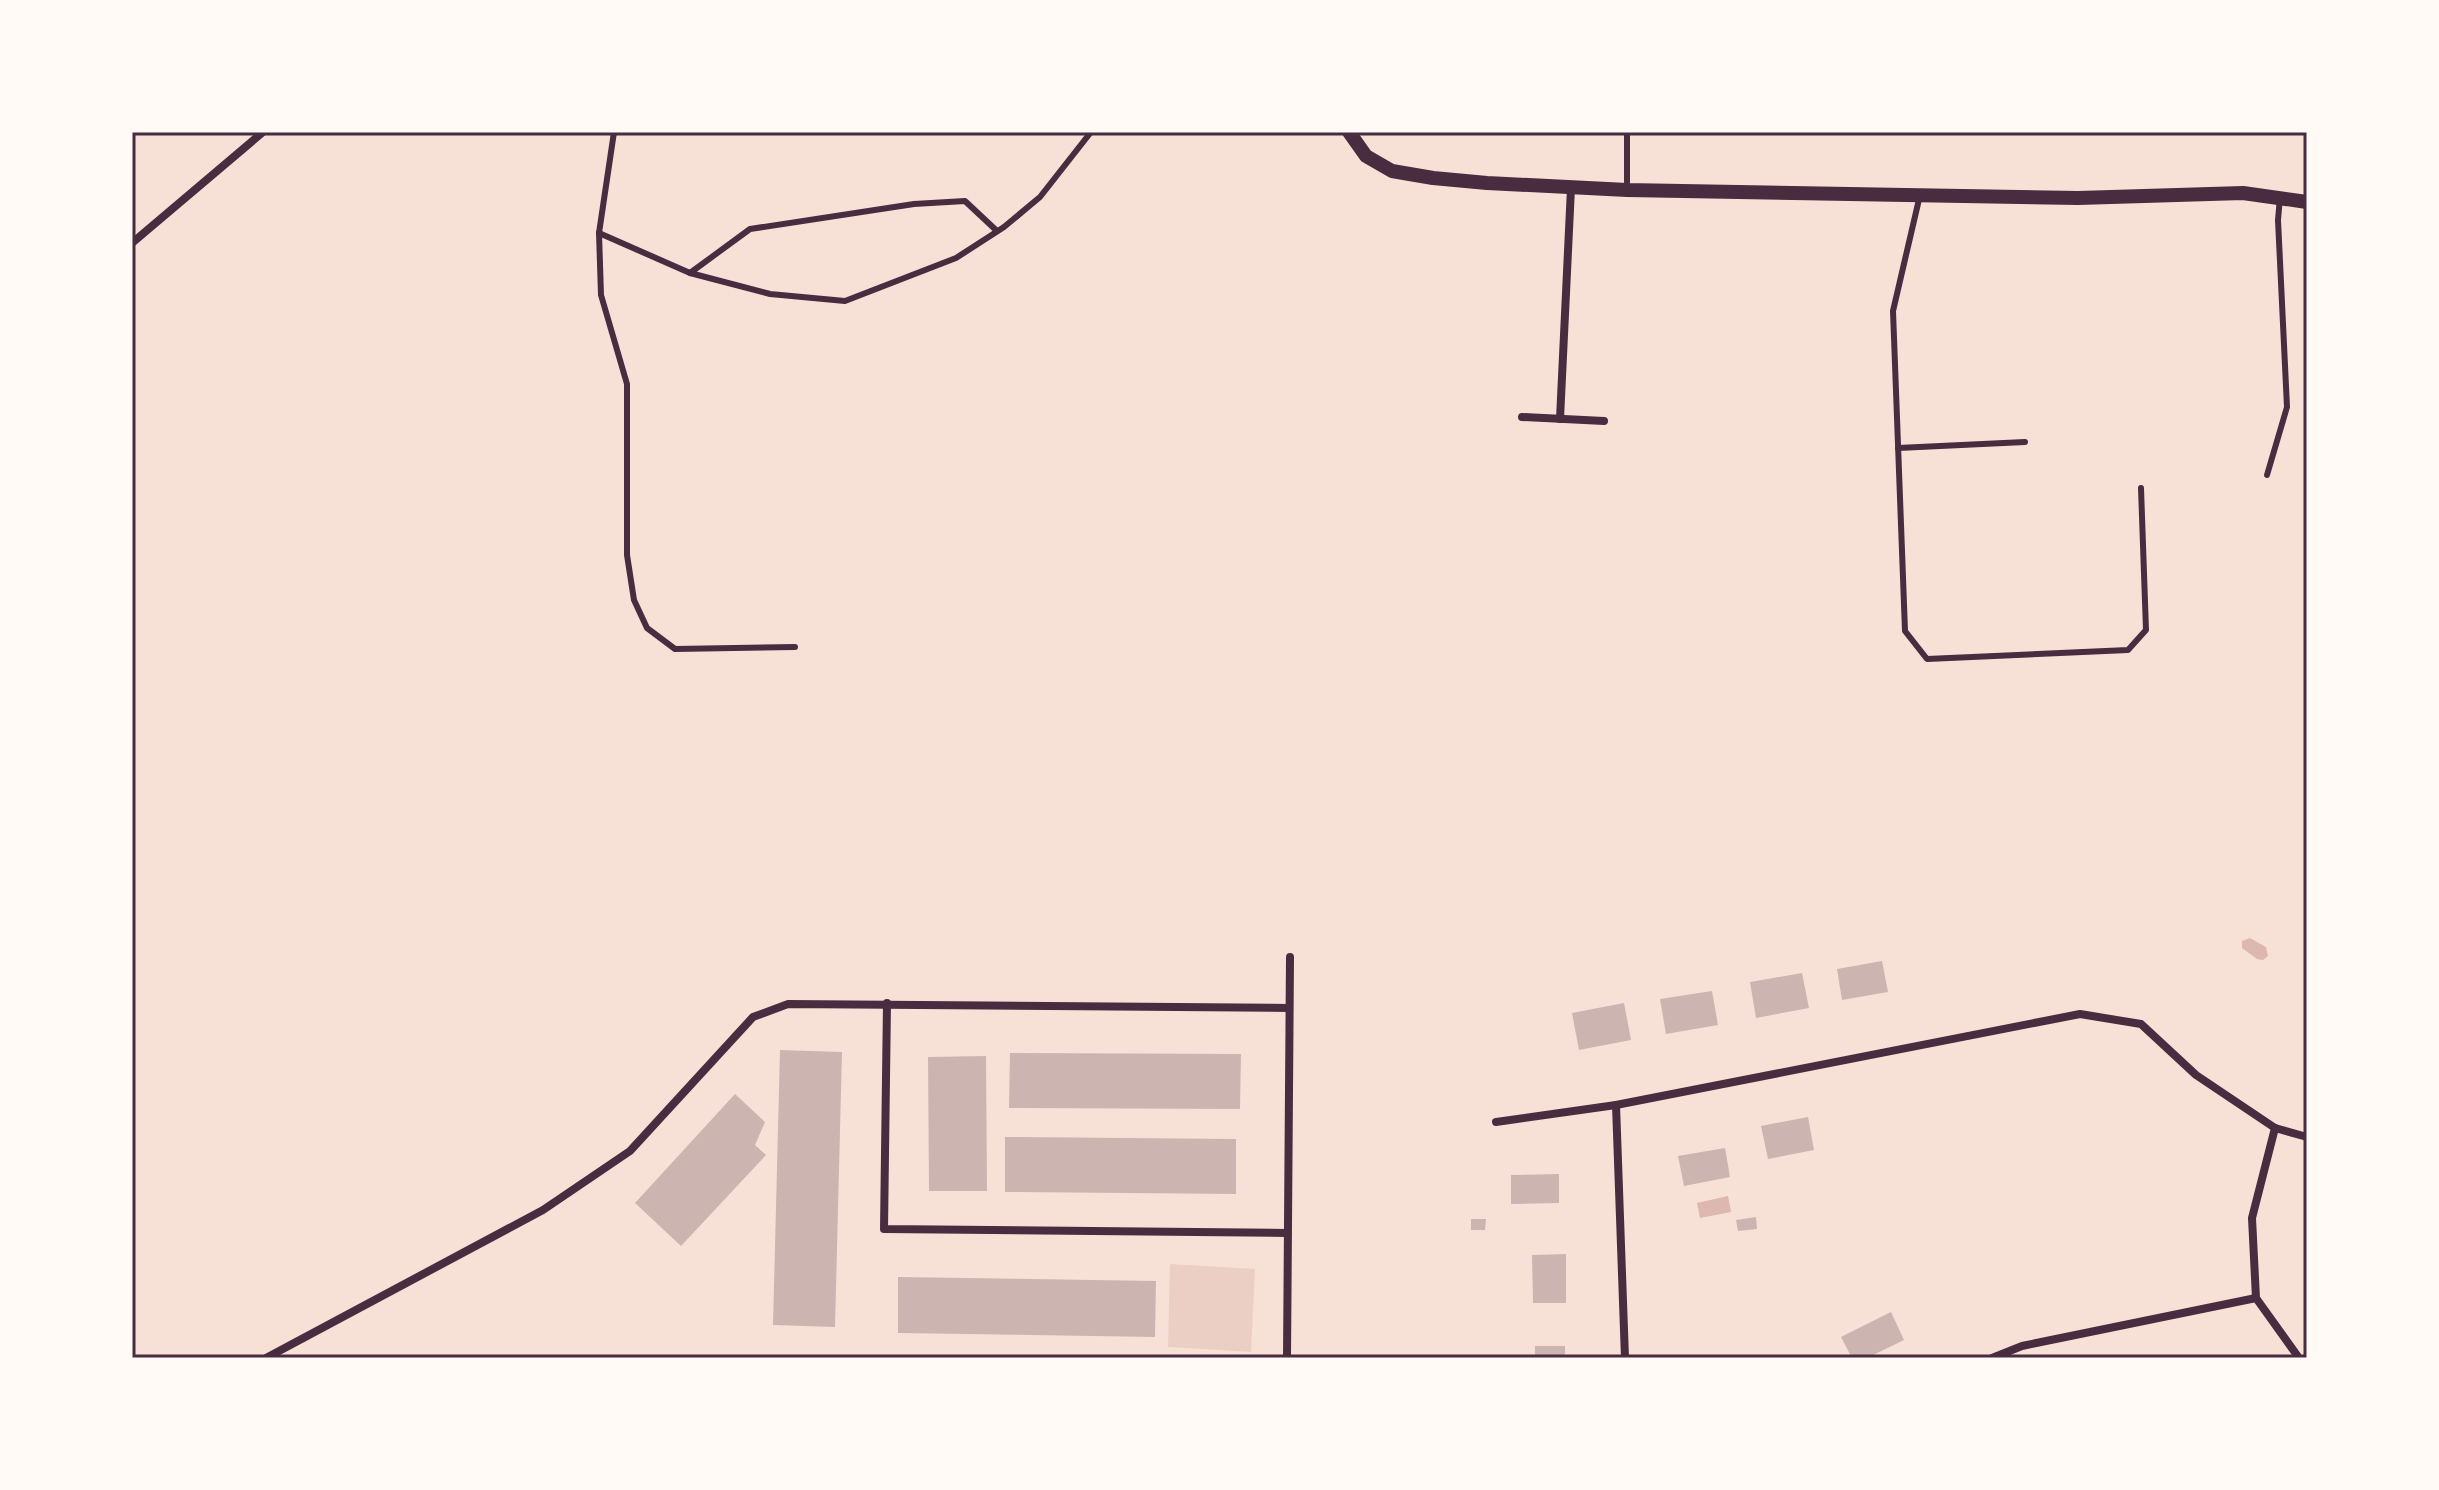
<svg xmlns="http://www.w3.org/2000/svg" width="2439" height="1490" font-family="Overpass,sans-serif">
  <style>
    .green { fill: #ebcfc5 }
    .water { fill: #dcb8b0 }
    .building { fill: #ccb4b1 }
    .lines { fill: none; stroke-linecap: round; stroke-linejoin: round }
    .service { stroke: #4a2c40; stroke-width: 6 }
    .minor { stroke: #4a2c40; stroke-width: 8 }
    .tertiary { stroke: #4a2c40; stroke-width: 14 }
    .neatline { fill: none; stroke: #4a2c40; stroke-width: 3 }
  </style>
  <rect width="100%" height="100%" fill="#f7e1d7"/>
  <polygon class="green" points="1170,1264 1255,1269 1251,1352 1168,1347"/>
  <g class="water">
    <polygon points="2250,938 2266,947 2268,956 2263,960 2257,959 2242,948 2242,941"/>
    <polygon points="1728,1196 1731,1212 1700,1218 1697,1203"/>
  </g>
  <g class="building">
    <polygon points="1882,961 1888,992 1842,1000 1837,969"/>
    <polygon points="1802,973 1809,1008 1756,1018 1750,982"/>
    <polygon points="1712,991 1718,1025 1666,1034 1660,999"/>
    <polygon points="1624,1003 1631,1040 1579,1050 1572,1013"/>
    <polygon points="780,1050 842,1052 835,1327 773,1325"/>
    <polygon points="1010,1053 1241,1054 1240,1109 1009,1108"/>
    <polygon points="986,1056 987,1191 929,1191 928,1057"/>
    <polygon points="735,1094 765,1122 755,1145 766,1155 681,1246 635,1203"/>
    <polygon points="1808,1117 1814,1150 1768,1159 1761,1126"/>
    <polygon points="1005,1137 1236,1139 1236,1194 1005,1192"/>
    <polygon points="1725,1148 1730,1177 1684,1186 1678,1156"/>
    <polygon points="1559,1174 1559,1203 1511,1204 1511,1175"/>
    <polygon points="1756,1217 1757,1229 1738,1231 1736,1220"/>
    <polygon points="1471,1219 1486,1219 1485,1230 1471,1230"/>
    <polygon points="1566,1254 1566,1303 1533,1303 1532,1255"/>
    <polygon points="898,1277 1156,1281 1155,1337 898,1333"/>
    <polygon points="1891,1312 1904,1340 1867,1358 1852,1358 1841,1337"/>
    <rect x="1535" y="1346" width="30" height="12"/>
  </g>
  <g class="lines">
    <g class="service">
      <polyline points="614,132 599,233 690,273 770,294 845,301 956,258 1004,227 1040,197 1091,132"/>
      <polyline points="1627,132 1627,190"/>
      <polyline points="1920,195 1893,311 1905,631 1927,659 2128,650 2146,630 2141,488"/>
      <polyline points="599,233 601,295 627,384 627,555 634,600 647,628 675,649 795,647"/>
      <polyline points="690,273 750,229 914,204 965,201 997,231"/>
      <polyline points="1898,448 2025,442"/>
      <polyline points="2267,475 2287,407 2278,220 2280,197"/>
    </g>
    <g class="minor">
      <polyline points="132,243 263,132"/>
      <polyline points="1522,417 1604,421"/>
      <polyline points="1560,419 1571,188"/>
      <polyline points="887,1003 884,1229 1287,1233"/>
      <polyline points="1616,1105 1625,1358"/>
      <polyline points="1496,1122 1616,1105 2080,1014 2141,1024 2196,1075 2275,1128 2307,1137"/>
      <polyline points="2275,1128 2252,1218 2256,1298 2299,1358"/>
      <polyline points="266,1358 543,1210 630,1151 753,1017 788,1004 1289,1008"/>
      <polyline points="1287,1358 1290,957"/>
      <polyline points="1992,1358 2022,1346 2256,1298"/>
    </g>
    <polyline class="tertiary" points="1349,132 1366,156 1392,171 1433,178 1487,183 1627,190 2078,198 2243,193 2307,202"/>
  </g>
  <rect width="2439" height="1490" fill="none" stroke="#fffaf5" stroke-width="268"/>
  <rect x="134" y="134" width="2171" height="1222" class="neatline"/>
</svg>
